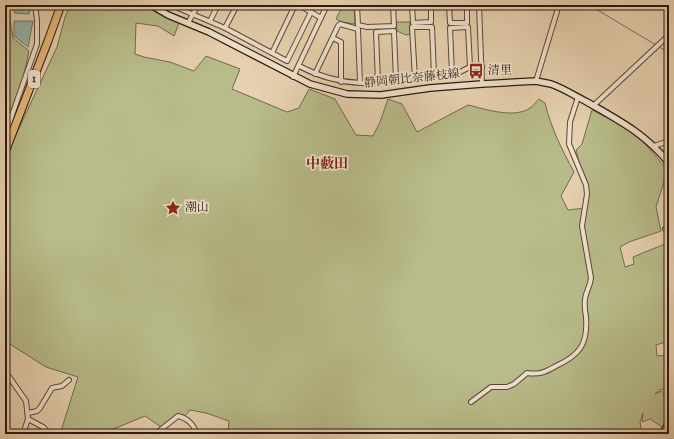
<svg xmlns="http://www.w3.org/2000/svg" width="674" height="439" font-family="'Sorts Mill Goudy','Noto Serif JP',serif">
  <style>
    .green { fill: #b8bb8a; stroke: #726a4c }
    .water { fill: #97b7a9; stroke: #6c786b }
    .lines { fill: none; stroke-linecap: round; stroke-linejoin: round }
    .stream { stroke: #6c786b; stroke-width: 1 }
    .street-casing { stroke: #5b4737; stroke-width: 6 }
    .secondary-casing { stroke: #2c190f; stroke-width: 8 }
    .highway-casing { stroke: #2c190f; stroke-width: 9 }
    .street { stroke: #efe1cc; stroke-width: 4 }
    .secondary { stroke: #efe1cc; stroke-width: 5.5 }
    .highway { stroke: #e4b878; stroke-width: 7 }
    .labels { text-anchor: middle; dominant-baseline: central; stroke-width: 3.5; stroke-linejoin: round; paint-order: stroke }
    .shield { fill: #efe1cc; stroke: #665548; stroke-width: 1 }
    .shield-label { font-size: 11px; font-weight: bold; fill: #2c190f }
    .poi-label { font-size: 12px; fill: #2c190f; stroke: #efe1cc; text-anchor: start }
    .street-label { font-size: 12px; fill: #2c190f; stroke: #efe1cc }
    .quarter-label { font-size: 14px; font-weight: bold; fill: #7a1f14; stroke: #efe1cc }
  </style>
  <rect width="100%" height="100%" fill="#e7d1b0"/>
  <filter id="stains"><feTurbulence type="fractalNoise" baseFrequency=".005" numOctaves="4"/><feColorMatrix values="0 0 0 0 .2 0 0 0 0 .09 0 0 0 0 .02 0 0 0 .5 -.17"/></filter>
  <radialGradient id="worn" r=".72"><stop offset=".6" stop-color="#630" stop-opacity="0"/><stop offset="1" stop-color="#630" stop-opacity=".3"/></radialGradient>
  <g class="green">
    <path d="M5,5h5v14l3,19 16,13 -23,105 51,-109 8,-30 5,-12h61l9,4 8,-3 31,17 -5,13 -16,-10 -22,-3 -1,31 9,3 26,5 24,9 12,-15 34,13 -8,20 55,23 12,-4 10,-19 26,10 21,36 17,1 7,-14 8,-23 14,5 15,28 51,-27c17,4 46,14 62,3 3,-2 6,-6 9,-9l6,4c6,25 17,47 29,69l-13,24 7,14 17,-2 2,-13 -11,-45 6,-6 10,-34 43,22 29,34 3,7 -11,34 5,24 -32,11 -9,5 5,20 9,-3 -1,-7 32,-13 4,2v95l-13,4 1,11 12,-1v37l-8,-3 -6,5 7,-3c7,16 12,21 0,36l-12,-8 -8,3 1,-9 -3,9 2,12h-414l1,-13 -23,-8 -16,-3 -5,6h-7l-17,11 -16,-11 -29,12 -14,4v2h-42l18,-57 -32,-10 -41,-26z"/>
    <polygon points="343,5 354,6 355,24 342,22 336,19"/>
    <polygon points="396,22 410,22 410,34 406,35 397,31"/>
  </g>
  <g class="water">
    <polygon points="17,5 31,5 29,14 14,13"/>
    <polygon points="14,21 33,21 28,47 14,36"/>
  </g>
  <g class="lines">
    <g class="stream">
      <polyline points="589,5 656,45"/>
      <polyline points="659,47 669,52"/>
    </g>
    <g class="street-casing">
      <g id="street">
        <polyline points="171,5 225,28 287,61 311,12"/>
        <polyline points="299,5 321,18"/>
        <polyline points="357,5 358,25 367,27 394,26 393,5"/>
        <polyline points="412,5 413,23 431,22 431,5"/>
        <polyline points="449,5 450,23 467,23 467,5"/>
        <polyline points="479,5 482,84"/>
        <polyline points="210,21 218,5"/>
        <polyline points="188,23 198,5"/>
        <polyline points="225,28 237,5"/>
        <polyline points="333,38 341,42 341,82"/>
        <polyline points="272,53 295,5"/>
        <path d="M299,66c57,30 99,13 159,7l12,-6h12"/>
        <polyline points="315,74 338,26 340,24 358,29 360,83"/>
        <polyline points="452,74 450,28 468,27 470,67"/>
        <polyline points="293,77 327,5"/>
        <polyline points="415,79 412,27 432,27 434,75"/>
        <polyline points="536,81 559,5"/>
        <polyline points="378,83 376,32 394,31 396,81"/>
        <polyline points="593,106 669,35"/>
        <polyline points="5,135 37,44 37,20 35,5"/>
        <polyline points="654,146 669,141"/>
        <polyline points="665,229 669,226"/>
        <polyline points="5,371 26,401 28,419 23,434"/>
        <path d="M471,402l20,-15h16l7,-3 13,-11c13,2 18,-1 29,-7 24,-11 32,-22 30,-49 -1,-6 -2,-12 -1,-18 1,-8 5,-12 6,-21l-9,-52 5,-32 -1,-9 -17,-41 1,-22 8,-25"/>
        <polyline points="28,413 37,411 40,408 52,388 62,386 69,380"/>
        <polyline points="28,419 43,427 50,434"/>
        <path d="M155,434l23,-18c9,2 17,9 18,18"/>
      </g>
    </g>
    <g class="secondary-casing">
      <g id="secondary">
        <path d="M151,5l17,10 41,17 101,52 37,10 34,1 49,-7 52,-4 54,-3 15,3c12,4 24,12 36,18 33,19 57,31 82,61"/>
        <polyline points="662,434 669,424"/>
      </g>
    </g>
    <g class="highway-casing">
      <polyline id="highway" points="5,152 48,41 61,5"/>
    </g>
    <use href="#street" class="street"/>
    <use href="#secondary" class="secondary"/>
    <use href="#highway" class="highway"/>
  </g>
  <defs>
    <g id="bus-bare" transform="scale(1.2)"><path d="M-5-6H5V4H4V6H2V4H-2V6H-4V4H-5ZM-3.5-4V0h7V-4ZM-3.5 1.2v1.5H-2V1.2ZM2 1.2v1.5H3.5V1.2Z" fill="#8f2418" stroke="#efe1cc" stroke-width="2.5" paint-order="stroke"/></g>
    <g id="sight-bare" transform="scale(1.2)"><path d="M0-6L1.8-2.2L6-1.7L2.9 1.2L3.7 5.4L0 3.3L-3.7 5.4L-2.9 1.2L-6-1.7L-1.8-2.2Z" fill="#8f2418" stroke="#efe1cc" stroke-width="2.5" paint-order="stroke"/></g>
  </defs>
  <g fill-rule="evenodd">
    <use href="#bus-bare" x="476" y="71"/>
    <use href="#sight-bare" x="173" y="208"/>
  </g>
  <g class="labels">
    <rect class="shield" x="28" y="70" width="12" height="18" rx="3"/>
    <g class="shield-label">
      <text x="34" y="79">1</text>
    </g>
    <g class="poi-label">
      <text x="488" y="71">清里</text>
      <text x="185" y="208">潮山</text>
    </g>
    <g class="street-label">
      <text transform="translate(412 79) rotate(-6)">静岡朝比奈藤枝線</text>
    </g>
    <g class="quarter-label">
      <text x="327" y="165">中藪田</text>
    </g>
  </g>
  <rect width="674" height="439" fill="none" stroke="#e7d1b0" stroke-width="20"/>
  <rect x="6" y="6" width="662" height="427" fill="none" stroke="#2c190f" stroke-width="2"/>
  <rect x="10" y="10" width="654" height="419" fill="none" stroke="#2c190f"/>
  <rect width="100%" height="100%" filter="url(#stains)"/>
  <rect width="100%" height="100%" fill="url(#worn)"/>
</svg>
